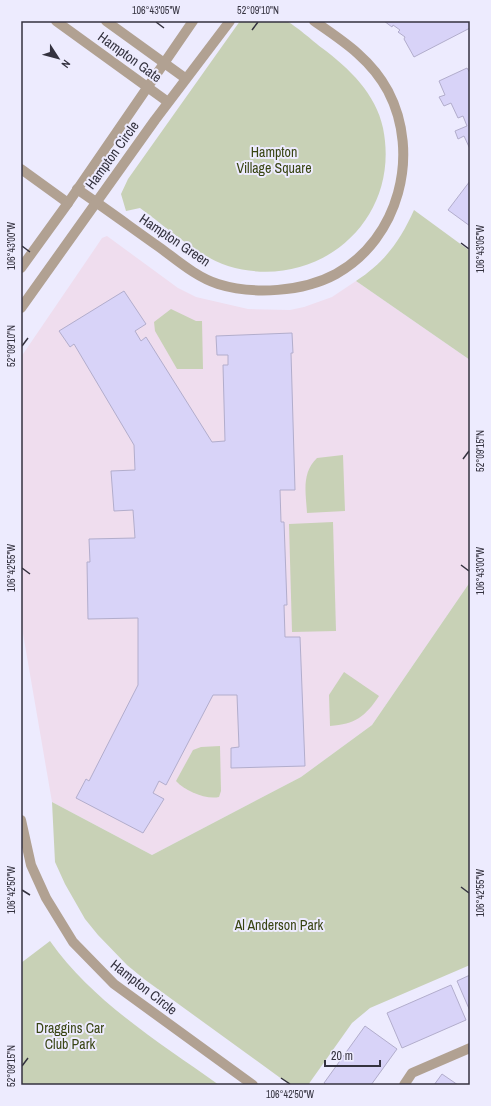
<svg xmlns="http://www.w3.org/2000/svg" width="491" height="1106" font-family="'Archivo Narrow',sans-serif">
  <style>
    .education { fill: #efddee }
    .green { fill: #c8d1b6 }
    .building { fill: #d8d3f8; stroke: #b2adcc }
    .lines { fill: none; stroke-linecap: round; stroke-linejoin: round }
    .minor { stroke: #b1a192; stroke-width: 10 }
    .ticks { fill: none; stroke: #34323f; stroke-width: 1.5 }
    .labels { text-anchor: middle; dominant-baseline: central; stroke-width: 4; stroke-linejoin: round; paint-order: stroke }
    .street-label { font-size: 14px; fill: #34323f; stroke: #edebfe }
    .park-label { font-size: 14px; fill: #384412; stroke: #edebfe }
    .neatline { fill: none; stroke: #34323f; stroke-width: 1.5 }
    .ticks-label { font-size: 10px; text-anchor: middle; fill: #34323f }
  </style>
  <rect width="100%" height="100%" fill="#edebfe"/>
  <polygon class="education" points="107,236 178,288 196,297 248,309 290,310 304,307 332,297 356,281 470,360 470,582 372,725 301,777 152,855 52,802 21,622 21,357 98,244 102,238"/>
  <g class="green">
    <path d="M240,21c10,0 38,-3 46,0 8,3 28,21 36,27 27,20 54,46 61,80 19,93 -66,165 -155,138 -29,-9 -63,-40 -88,-58l-14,3 -5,-17 7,-15z"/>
    <path d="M414,210l56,41v109l-114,-79c29,-19 44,-40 58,-71z"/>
    <polygon points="171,309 196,321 202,321 203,369 177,369 155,331 154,322"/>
    <path d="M343,455l2,56 -38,2c-1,-19 -6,-40 10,-55z"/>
    <polygon points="333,522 336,631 292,632 289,524"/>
    <polygon points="470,582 470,965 370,1008 352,1023 308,1085 290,1085 144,979 127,965 98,935 85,919 65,884 55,862 52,802 152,855 301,777 372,725"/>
    <path d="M344,672l35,24c-14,21 -24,28 -49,30l-1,-31z"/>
    <path d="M220,746l1,45 -2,6c-13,3 -34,-6 -43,-16l17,-31 8,-3z"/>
    <path d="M50,941c43,61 109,101 169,144h-198v-122z"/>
  </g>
  <g class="building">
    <polygon points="384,21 470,21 470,28 414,57 404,39 405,37 398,32 400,30 393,25 392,27"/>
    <polygon points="467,68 470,73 470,149 464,136 458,139 455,131 467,126 463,116 458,118 451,103 444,106 439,97 445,95 439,81"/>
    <polygon points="470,181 470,226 448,210"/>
    <polygon points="124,291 146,324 135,331 141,341 146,337 212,442 225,441 223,365 228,365 228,355 217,355 216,336 292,333 293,353 291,353 295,490 280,490 281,522 284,522 287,605 284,605 285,637 300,637 305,766 231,768 231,748 239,747 237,695 213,695 166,785 159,781 153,793 164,799 143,833 76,798 86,779 89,781 138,685 138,618 88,619 87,562 90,562 89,539 135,538 133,510 114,511 111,471 135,470 134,445 74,344 70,347 59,331"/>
    <polygon points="470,975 470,1011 457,981"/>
    <polygon points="451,985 466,1020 402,1048 387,1013"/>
    <polygon points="365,1026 397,1049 371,1085 327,1085 324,1083"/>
    <polygon points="442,1074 458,1085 434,1085"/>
  </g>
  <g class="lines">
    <g class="minor">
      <polyline points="56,21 168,102"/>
      <polyline points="106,21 185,78"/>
      <polyline points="21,169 68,203"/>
      <path d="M77,189c28,19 55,39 82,58 18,13 37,30 59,37 35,11 85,8 118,-10 63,-35 85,-120 52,-183 -17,-32 -45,-50 -74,-70"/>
      <polyline points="21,268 68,203 193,21"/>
      <polyline points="21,308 155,120 230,21"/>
      <polyline points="21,820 31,865 46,898 73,942 114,984 253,1085"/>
      <polyline points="404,1085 412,1073 470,1048"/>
    </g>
  </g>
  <path class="ticks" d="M156,22l8,6M252,30l6,-8M461,243l8,6M22,246l8,6M22,346l6,-8M463,459l6,-8M461,565l8,6M22,568l8,6M461,887l8,6M22,890l8,5M22,1066l6,-8M281,1078l9,6"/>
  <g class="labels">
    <g class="street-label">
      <text transform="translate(130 57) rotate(36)">Hampton Gate</text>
      <text transform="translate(112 155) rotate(-54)">Hampton Circle</text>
      <text transform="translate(175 240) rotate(34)">Hampton Green</text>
      <text transform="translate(144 987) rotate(38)">Hampton Circle</text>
    </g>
    <g class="park-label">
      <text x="274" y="152">Hampton<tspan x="274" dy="16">Village Square</tspan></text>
      <text x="279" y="925">Al Anderson Park</text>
      <text x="70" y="1028">Draggins Car<tspan x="70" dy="16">Club Park</tspan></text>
    </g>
  </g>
  <rect width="491" height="1106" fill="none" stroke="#edebfe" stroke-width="44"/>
  <g transform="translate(58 58) rotate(126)" stroke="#edebfe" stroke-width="3" paint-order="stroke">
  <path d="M0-3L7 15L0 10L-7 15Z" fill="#34323f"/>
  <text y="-6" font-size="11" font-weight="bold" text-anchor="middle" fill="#34323f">N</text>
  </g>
  <path d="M325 1060v6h55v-6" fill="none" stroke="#34323f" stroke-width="2"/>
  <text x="331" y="1060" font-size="12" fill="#34323f" stroke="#edebfe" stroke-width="3" paint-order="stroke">20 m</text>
  <rect x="22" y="22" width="447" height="1062" class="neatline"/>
  <g class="ticks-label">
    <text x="156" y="14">106°43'05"W</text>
    <text x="258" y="14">52°09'10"N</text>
    <text transform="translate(11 246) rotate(-90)" y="4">106°43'00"W</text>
    <text transform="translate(480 249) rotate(-90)" y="4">106°43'05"W</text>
    <text transform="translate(11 346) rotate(-90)" y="4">52°09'10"N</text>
    <text transform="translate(480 451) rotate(-90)" y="4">52°09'15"N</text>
    <text transform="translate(11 568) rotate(-90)" y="4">106°42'55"W</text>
    <text transform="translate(480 571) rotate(-90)" y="4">106°43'00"W</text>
    <text transform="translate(11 890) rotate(-90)" y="4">106°42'50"W</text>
    <text transform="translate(480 893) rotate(-90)" y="4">106°42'55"W</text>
    <text transform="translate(11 1066) rotate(-90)" y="4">52°09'15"N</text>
    <text x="290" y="1098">106°42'50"W</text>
  </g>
</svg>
